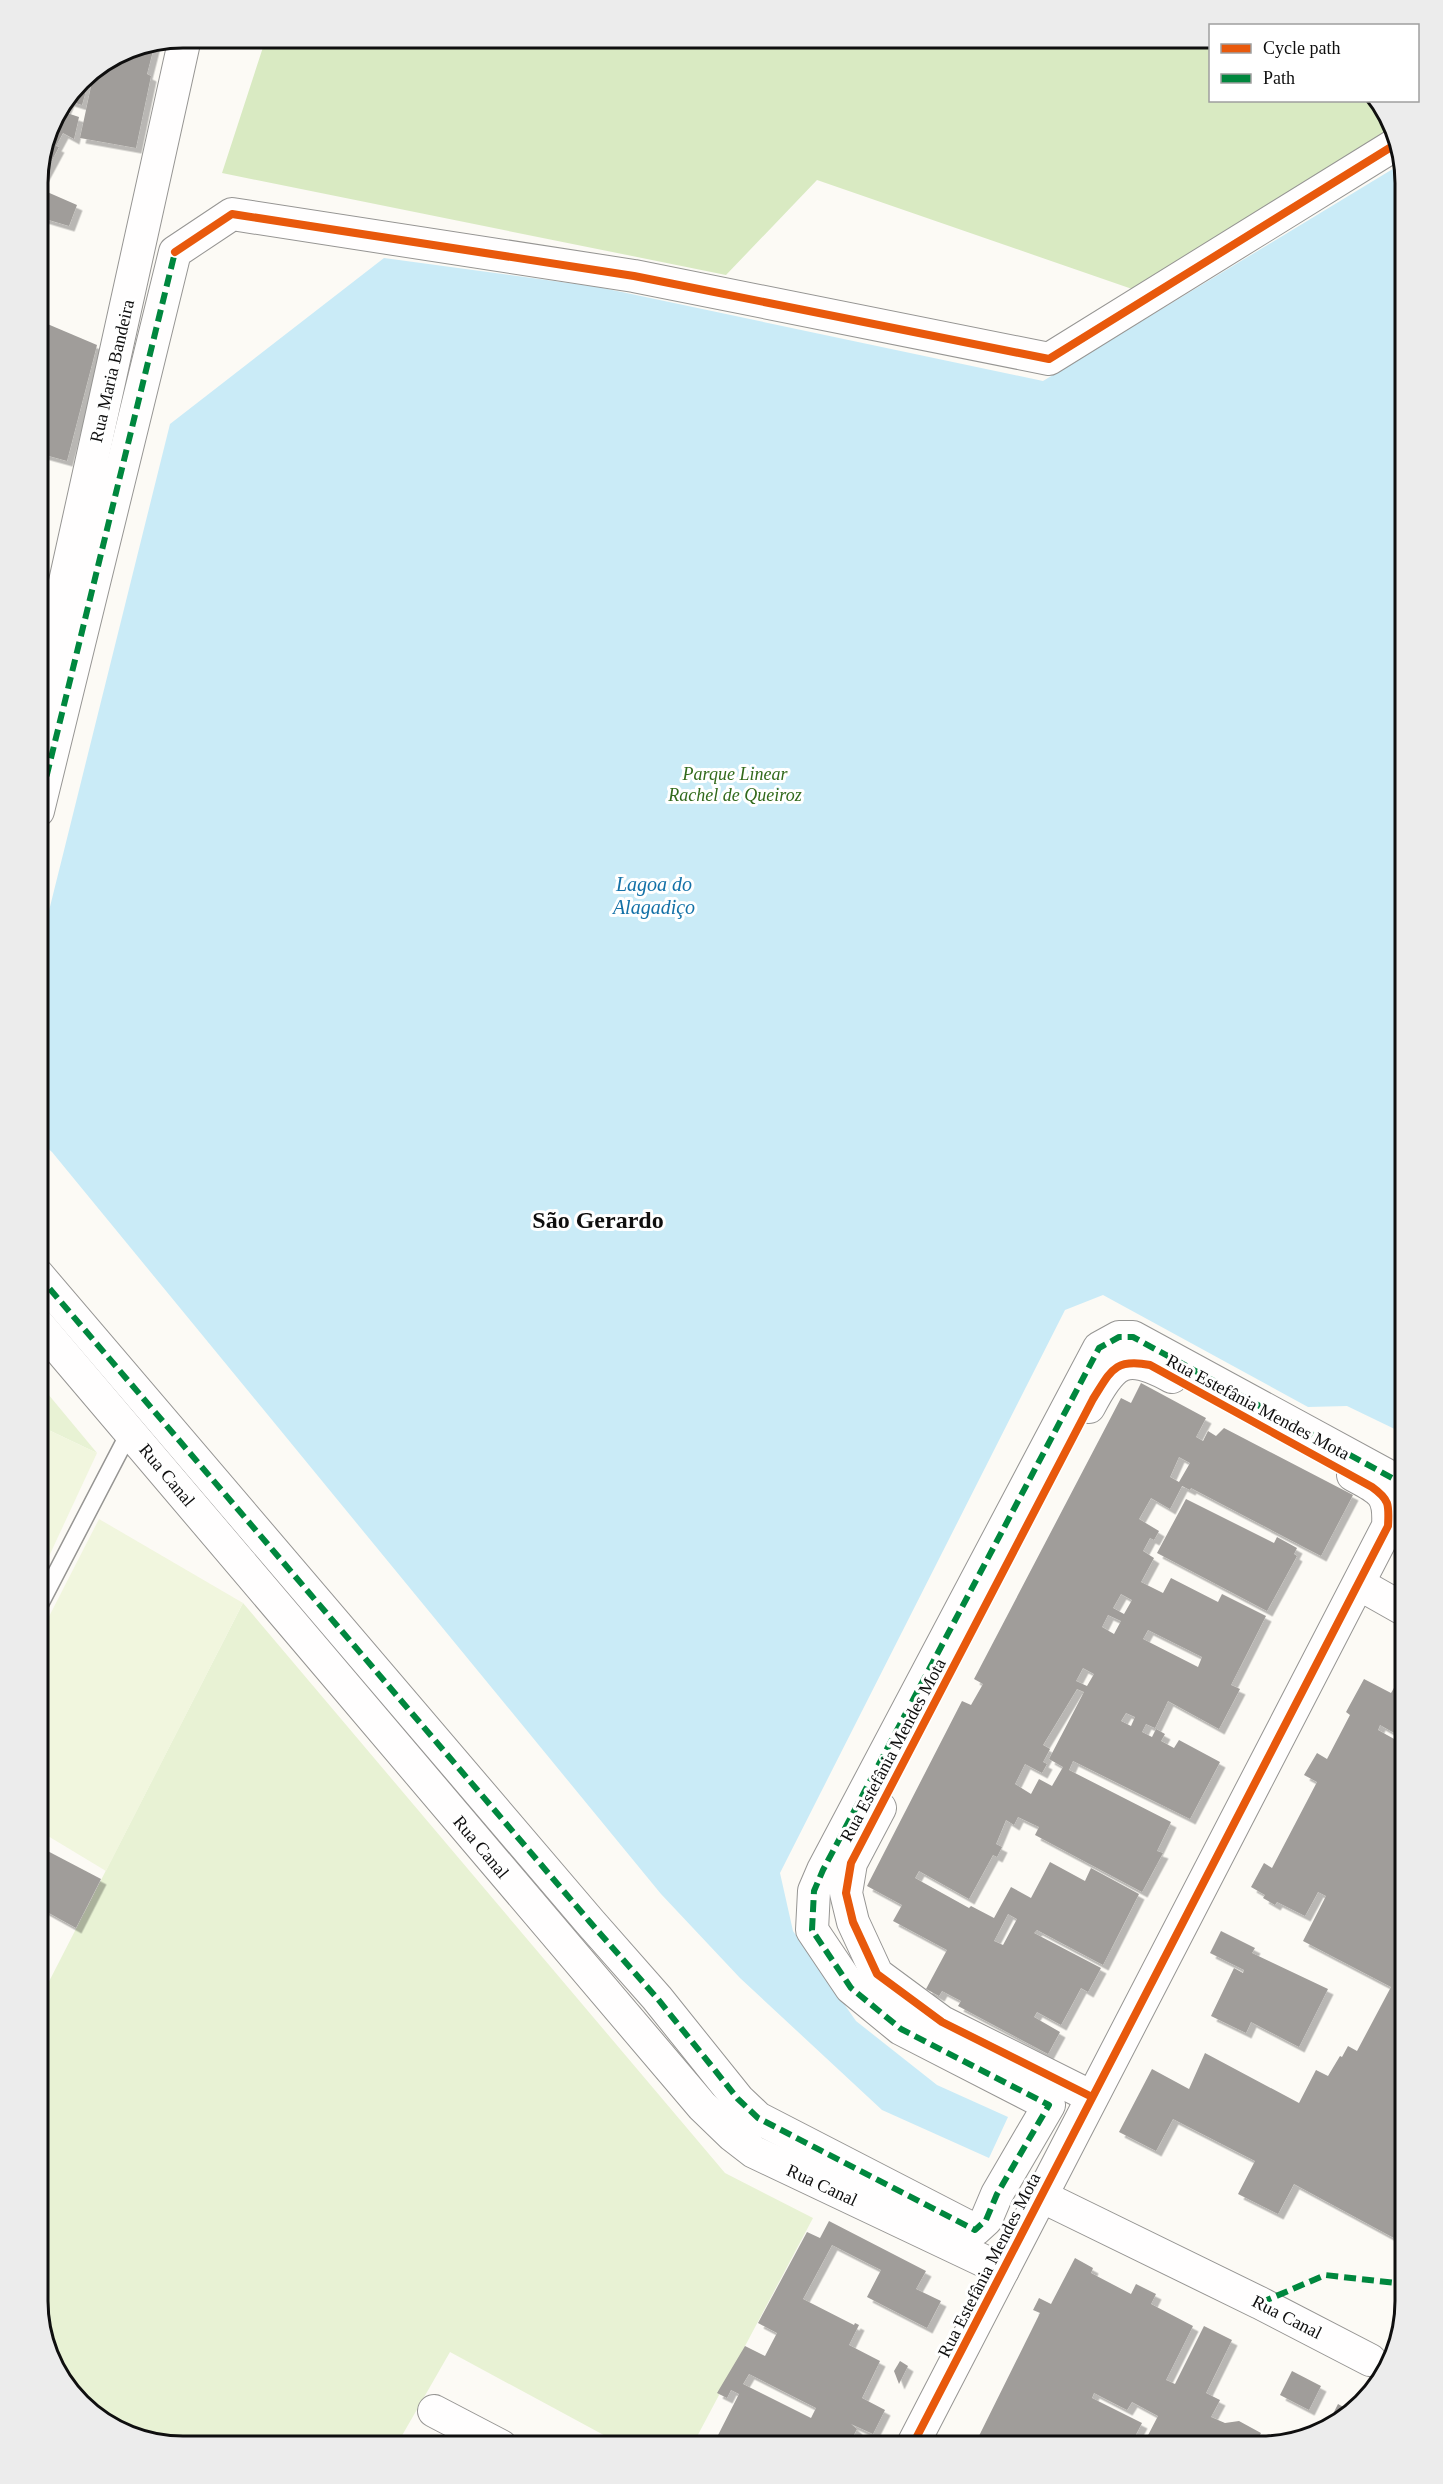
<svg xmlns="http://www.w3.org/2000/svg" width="1443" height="2484" font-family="Georgia,serif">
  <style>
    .green { fill: #e8f2d4 }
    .forest { fill: #d9eac2 }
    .pitch { fill: #f1f6de }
    .water { fill: #caebf7 }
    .building { fill: #a09d9a; fill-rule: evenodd; filter: url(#shadow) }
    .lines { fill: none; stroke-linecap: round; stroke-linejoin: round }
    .lane-casing { stroke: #969593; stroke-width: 19 }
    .street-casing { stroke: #969593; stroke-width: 34 }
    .lane { stroke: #fffefe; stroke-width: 16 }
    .street { stroke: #fffefe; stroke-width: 32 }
    .quiet { stroke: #00873e; stroke-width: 6; stroke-dasharray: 12 6; stroke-linecap: butt }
    .cycleway-casing { stroke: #fff; stroke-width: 11 }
    .cycleway { stroke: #e8590c; stroke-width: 8 }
    .labels { text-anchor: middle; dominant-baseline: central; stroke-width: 6; stroke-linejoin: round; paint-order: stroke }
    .street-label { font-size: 18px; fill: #0f0f0f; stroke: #fff }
    .park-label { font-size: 18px; font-style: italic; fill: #326a1c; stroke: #fff }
    .water-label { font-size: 20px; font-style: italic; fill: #1371a7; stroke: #fff }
    .district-label { font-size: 24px; font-weight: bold; fill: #0f0f0f; stroke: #fff }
    .rim { fill: none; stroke: #0f0f0f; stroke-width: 3 }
  </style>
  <defs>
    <filter id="shadow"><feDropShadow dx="5.5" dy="5.5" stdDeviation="0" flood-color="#0004"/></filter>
  </defs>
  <rect width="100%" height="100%" fill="#fcfaf5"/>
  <g class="green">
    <polygon points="38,1382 97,1453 38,1425"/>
    <polygon points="243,1603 725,2173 813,2218 692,2446 624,2446 450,2352 396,2446 174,2446 102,2422 52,2365 38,2301 38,2003"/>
  </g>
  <polygon class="forest" points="266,38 1210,38 1210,100 1375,101 1391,119 1395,135 1135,290 817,180 726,275 222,173"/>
  <g class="pitch">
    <polygon points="38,1425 97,1453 38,1580"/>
    <polygon points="99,1519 243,1603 106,1871 38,1830 38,1638"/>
  </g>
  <polygon class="water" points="1401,164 1405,183 1405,1434 1347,1406 1308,1407 1103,1295 1065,1310 780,1873 793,1931 856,2021 937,2085 1008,2117 989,2158 882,2110 740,1978 661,1894 52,1152 38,1140 38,955 170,424 384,258 598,287 1043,381"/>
  <g class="building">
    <polygon points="155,43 147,74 151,76 136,148 80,138 92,82 89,80 82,105 69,101 64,112 79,117 74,139 63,133 56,146 59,147 38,186 38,174 49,127 55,129 56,128 58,122 53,120 80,80 86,76 89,78 90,73 127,48"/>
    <polygon points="38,188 77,205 69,226 42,218 43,216 38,214"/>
    <polygon points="38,320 97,345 67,461 38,453"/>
    <path d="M1141,1383l65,35 -10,19 7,4 5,-10 8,5 8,-8 129,67 -32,61 -130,-68 -1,2 -8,-4 -12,23 -19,-11 -12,21 20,12 -5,9 -4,-2 -7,13 11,7 -13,24 22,11 8,-15 47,24 4,-8 44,22 -35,69 9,4 -21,40 -51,-28 -13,27 -9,-4 -4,8 10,5 4,-8 9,5 -4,7 13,7 5,-8 41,22 -30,57 -117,-58 -4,9 102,52 -14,29 6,2 -21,39 -107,-57 4,-8 -21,-10 -4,8 -8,-5 -10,24 6,3 -5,10 -4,-2 -24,44 -50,-28 -4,7 54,30 2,-2 23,12 17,-31 20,11 19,-36 35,19 6,-13 48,26 -36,71 -66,-35 -3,3 67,35 -13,24 -7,-4 -20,37 -24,-13 -3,5 26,15 -12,22 -90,-48 3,-5 -19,-10 -3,5 -13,-7 21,-39 -54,-29 9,-16 -35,-19 95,-185 9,4 12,-21 -9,-5 147,-281 10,5zM1179,1457l11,6 -11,19 -9,-5zM1121,1594l11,6 -8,14 -11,-6zM1108,1615l13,6 -7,13 -12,-7zM1148,1630l54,27 -4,10 -55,-28zM1083,1668l11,6 -7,12 -11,-5zM1077,1689l7,3 -35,67 14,8 -11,19 -13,-7 -8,15 -16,-10 10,-20 17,9 5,-9 -4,-2 7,-13 -7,-4zM1126,1713l9,4 -4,9 -10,-5zM1008,1914l9,5 -14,26 -9,-4z"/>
    <polygon points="1186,1499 1274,1543 1277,1537 1297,1548 1294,1554 1297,1556 1267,1611 1157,1553"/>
    <polygon points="1405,1669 1405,1739 1380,1725 1378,1730 1405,1745 1405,2244 1294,2184 1278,2214 1238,2194 1255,2161 1173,2119 1156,2151 1119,2132 1152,2069 1189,2089 1205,2053 1299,2103 1316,2070 1328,2076 1340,2056 1342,2057 1348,2046 1357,2051 1391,1987 1303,1941 1326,1896 1318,1892 1305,1916 1277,1902 1275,1905 1263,1898 1265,1895 1251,1887 1264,1863 1272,1868 1317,1782 1304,1775 1317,1753 1327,1759 1350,1715 1346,1712 1364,1679 1391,1693"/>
    <polygon points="38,1846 101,1879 76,1928 38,1907"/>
    <polygon points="1221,1931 1255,1948 1252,1953 1328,1989 1299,2047 1251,2022 1246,2033 1211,2016 1234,1968 1243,1973 1244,1970 1210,1953"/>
    <path d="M829,2221l97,50 -10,18 25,12 -14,27 -60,-31 14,-27 -49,-25 -29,54 51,26 1,-2 4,2 -10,20 31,16 -18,37 23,12 -12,24 -22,-10 6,5 -9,17h-122l-11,-5 24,-47 -8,-4 -4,8 -10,-5 28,-47 20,10 12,-23 -19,-10 49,-91 13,6zM749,2374l67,34 -5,10 -68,-34z"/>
    <polygon points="1075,2258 1093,2268 1091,2273 1131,2294 1136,2284 1156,2294 1151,2304 1193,2326 1166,2380 1175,2384 1204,2326 1232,2340 1206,2393 1220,2400 1211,2417 1225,2423 1239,2421 1261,2433 1254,2446 1149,2446 1150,2444 1145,2441 1158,2416 1132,2402 1127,2410 1094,2393 1092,2398 1142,2423 1130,2446 974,2446 1040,2313 1033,2310 1039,2298 1051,2304"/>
    <polygon points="900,2361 908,2366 899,2384 894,2371"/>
    <polygon points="1292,2371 1321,2386 1309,2410 1280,2395"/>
    <polygon points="1338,2404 1349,2410 1324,2432"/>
  </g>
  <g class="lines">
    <g class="lane-casing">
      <polyline id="lane" points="38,1608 130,1431"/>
    </g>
    <g class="street-casing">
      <g id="street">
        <polyline points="38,704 185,38"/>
        <polyline points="38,811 175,252 232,214 634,276 1049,359 1396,144"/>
        <polyline points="38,1275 590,1922 657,1998 738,2099 758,2118 975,2230 986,2220 997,2194 1049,2105 901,2029 851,1988 812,1930 814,1891 823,1870 1099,1348 1119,1337 1133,1337 1405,1485"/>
        <polyline points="38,1324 702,2106 732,2135 754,2152 1003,2270"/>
        <path d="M1089,1407c24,-46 36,-56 83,-30"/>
        <polyline points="1359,1584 1405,1610"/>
        <polyline points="880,1808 851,1863 846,1893 853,1922 877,1974 942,2022 1092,2097"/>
        <polyline points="1041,2196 1260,2303 1370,2360"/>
        <polyline points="434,2411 501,2446"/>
        <path d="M912,2446l476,-920c2,-33 -7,-36 -35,-51"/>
      </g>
    </g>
    <use href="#lane" class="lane"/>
    <use href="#street" class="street"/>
    <g class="quiet">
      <polyline points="38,811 175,252 179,249"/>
      <polyline points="38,1275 590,1922 657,1998 738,2099 758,2118 975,2230 986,2220 997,2194 1049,2105 901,2029 851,1988 812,1930 814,1891 823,1870 1099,1348 1119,1337 1133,1337 1405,1485"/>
      <polyline points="1260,2303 1325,2275 1405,2284"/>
    </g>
    <g class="cycleway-casing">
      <g id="cycleway">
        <polyline points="175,252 232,214 634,276 1049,359 1396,144"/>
        <path d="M912,2446l476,-920c1,-21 2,-26 -16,-39l-222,-122c-36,-7 -39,6 -57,34l-242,464 -5,30 7,29 24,52 65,48 150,75"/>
      </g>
    </g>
    <use href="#cycleway" class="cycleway"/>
  </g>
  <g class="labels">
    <g class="street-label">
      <text transform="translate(112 371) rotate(-77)">Rua Maria Bandeira</text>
      <text transform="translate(1258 1407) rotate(28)">Rua Estefânia Mendes Mota</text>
      <text transform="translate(167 1475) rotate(50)">Rua Canal</text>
      <text transform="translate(893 1750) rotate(-62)">Rua Estefânia Mendes Mota</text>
      <text transform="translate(481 1847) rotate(50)">Rua Canal</text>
      <text transform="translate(822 2185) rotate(25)">Rua Canal</text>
      <text transform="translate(989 2265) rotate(-63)">Rua Estefânia Mendes Mota</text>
      <text transform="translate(1287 2317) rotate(27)">Rua Canal</text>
    </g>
    <g class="park-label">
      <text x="735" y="774">Parque Linear<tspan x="735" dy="21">Rachel de Queiroz</tspan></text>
    </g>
    <g class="water-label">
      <text x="654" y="884">Lagoa do<tspan x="654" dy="23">Alagadiço</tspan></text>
    </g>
    <g class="district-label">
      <text x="598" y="1220">São Gerardo</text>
    </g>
  </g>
  <path d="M0 0H1443V2484H0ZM183 48H1260A135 135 0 0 1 1395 183V2301A135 135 0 0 1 1260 2436H183A135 135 0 0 1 48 2301V183A135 135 0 0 1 183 48Z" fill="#ececec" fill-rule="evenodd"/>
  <path class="rim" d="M183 48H1260A135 135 0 0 1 1395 183V2301A135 135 0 0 1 1260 2436H183A135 135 0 0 1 48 2301V183A135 135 0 0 1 183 48Z"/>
  <rect x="1209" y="24" width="210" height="78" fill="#ffffff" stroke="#9f9f9f" stroke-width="1.5"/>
  <rect x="1221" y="44" width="30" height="9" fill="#e8590c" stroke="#9f9f9f" stroke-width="1.5"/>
  <text x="1263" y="54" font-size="18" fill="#0f0f0f">Cycle path</text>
  <rect x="1221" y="74" width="30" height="9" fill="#00873e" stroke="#9f9f9f" stroke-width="1.5"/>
  <text x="1263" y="84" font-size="18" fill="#0f0f0f">Path</text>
</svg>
